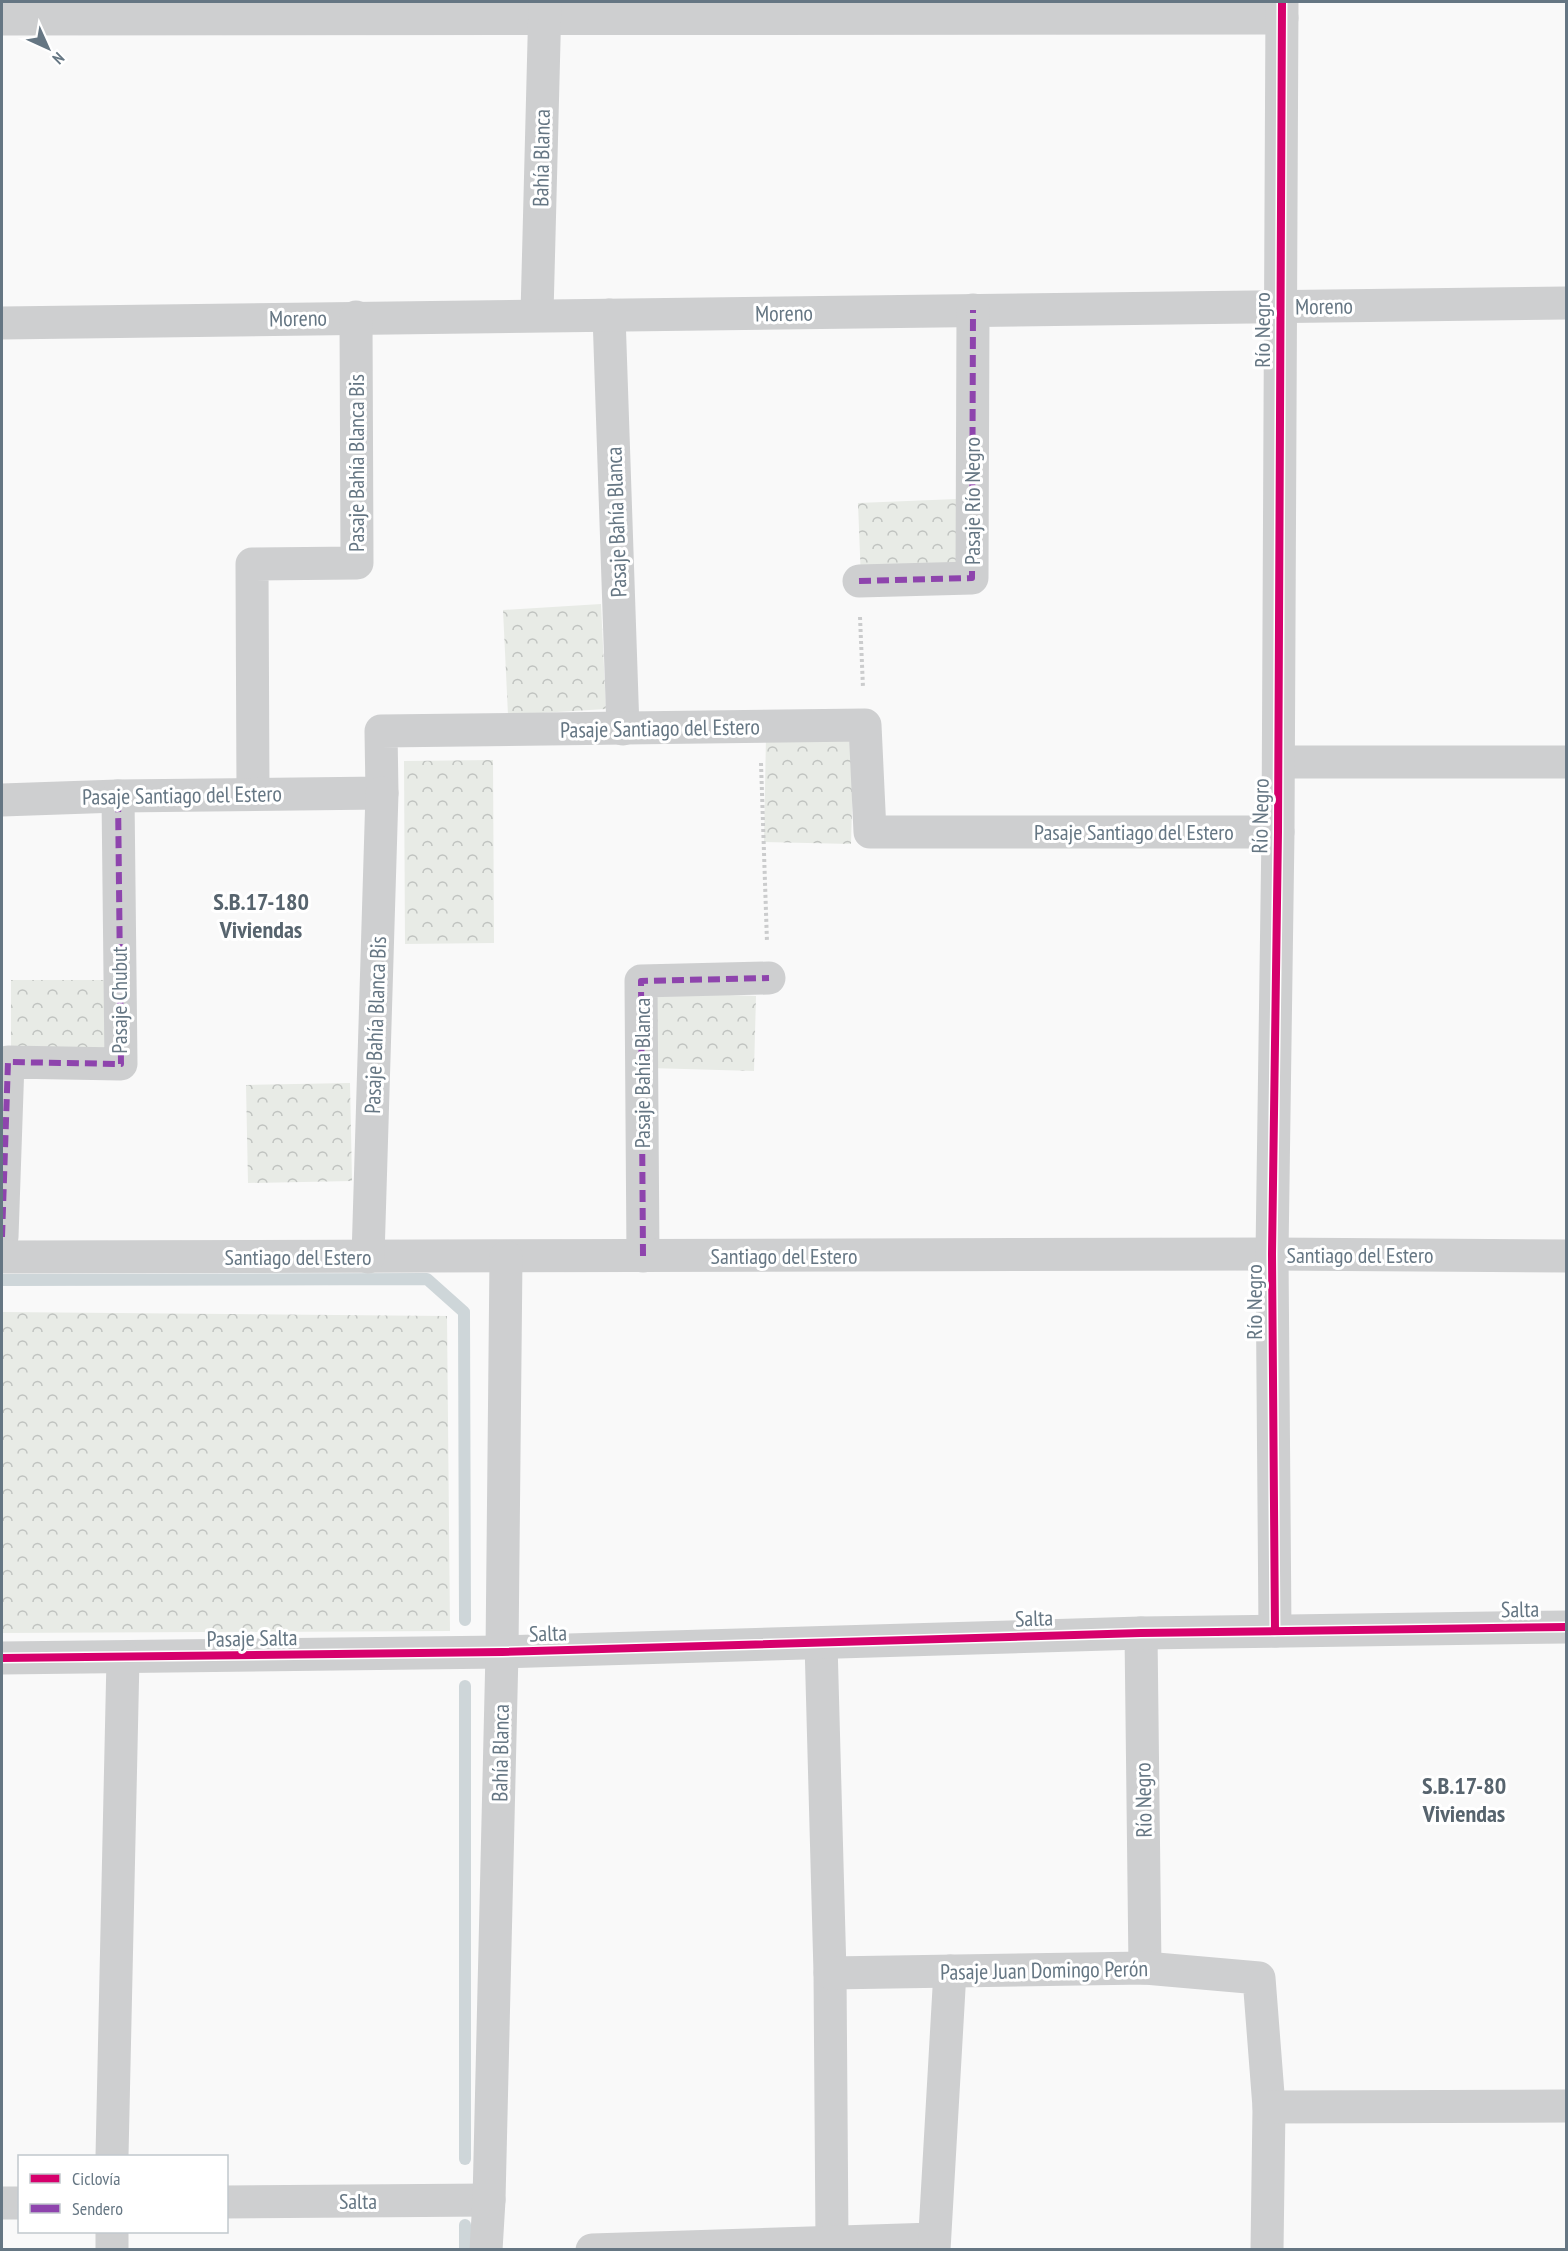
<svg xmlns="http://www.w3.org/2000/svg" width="1568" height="2251" font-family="'PT Sans Narrow',sans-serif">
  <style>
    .forest { fill: url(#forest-crowns) }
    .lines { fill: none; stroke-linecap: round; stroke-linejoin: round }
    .stream { stroke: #ced6d9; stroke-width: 12 }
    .path { stroke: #cbcccd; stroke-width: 4; stroke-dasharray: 3 3; stroke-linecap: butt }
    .minor { stroke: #cecfd0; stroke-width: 33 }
    .quiet { stroke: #8e44ad; stroke-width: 6; stroke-dasharray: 12 6; stroke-linecap: butt }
    .cycleway-casing { stroke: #fff; stroke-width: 11 }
    .cycleway { stroke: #d6006c; stroke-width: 8 }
    .labels { text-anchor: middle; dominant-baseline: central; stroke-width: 6; stroke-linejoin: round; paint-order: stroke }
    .street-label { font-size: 22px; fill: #657683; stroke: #fff }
    .neighbourhood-label { font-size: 24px; font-weight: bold; fill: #57646e; stroke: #fff }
  </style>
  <defs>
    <pattern id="forest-crowns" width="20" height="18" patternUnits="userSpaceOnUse" patternTransform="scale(1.5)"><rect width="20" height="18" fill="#e8ebe6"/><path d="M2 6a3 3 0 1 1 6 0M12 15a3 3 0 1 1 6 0" fill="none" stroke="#c0c3c0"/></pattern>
  </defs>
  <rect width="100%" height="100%" fill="#f9f9f9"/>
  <g class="forest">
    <polygon points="957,499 960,576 861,580 858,503"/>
    <polygon points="601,604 606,709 508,715 503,610"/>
    <polygon points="766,736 854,738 851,844 764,842"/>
    <polygon points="493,760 494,943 405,944 404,761"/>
    <polygon points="11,980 107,980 106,1055 11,1054"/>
    <polygon points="652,992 756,996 754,1071 649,1068"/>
    <polygon points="350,1083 352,1181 248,1183 246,1085"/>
    <polygon points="2,1312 447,1316 450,1631 2,1633"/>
  </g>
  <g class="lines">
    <g class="stream">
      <polyline points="2,1280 427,1279 464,1312 465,1620"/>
      <polyline points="465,1686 465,2159"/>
      <polyline points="465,2250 465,2225"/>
    </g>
    <g class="path">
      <polyline points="860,617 863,688"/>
      <polyline points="761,763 767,942"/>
    </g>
    <g class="minor">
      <polyline points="2,19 1282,18"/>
      <polyline points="537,314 545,2"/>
      <polyline points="609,315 623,729"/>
      <polyline points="2,323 1566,303"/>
      <polyline points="859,581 972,578 973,310"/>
      <polyline points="1279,762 1566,762"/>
      <polyline points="253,794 252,564 357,563 356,317"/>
      <polyline points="2,800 118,796 382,793 381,731 865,725 870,832 1278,832"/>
      <polyline points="2,1237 8,1062 121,1064 118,796"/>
      <polyline points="643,1256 641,981 769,978"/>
      <polyline points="2,1257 1272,1254 1566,1256"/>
      <polyline points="368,1257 382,793"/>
      <polyline points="1275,1631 1272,1254 1278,832 1282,2"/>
      <polyline points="1141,1633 1145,1968"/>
      <polyline points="821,1643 830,1973 832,2241"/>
      <polyline points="2,1658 502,1652 1141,1633 1566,1627"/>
      <polyline points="830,1973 1145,1968 1259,1978 1269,2107 1267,2250"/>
      <polyline points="1269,2107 1566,2106"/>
      <polyline points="112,2156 123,1658"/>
      <polyline points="226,2202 489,2200"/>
      <polyline points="2,2203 20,2203"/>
      <polyline points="112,2232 112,2250"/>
      <polyline points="486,2250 489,2200 502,1652 506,1257"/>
      <polyline points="592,2250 934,2239"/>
      <polyline points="934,2250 950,1971"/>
    </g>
    <g class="quiet">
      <polyline points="859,581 972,578 973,310"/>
      <polyline points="2,1237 8,1062 121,1064 118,796"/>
      <polyline points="643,1256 641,981 769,978"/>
    </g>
    <g class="cycleway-casing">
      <g id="cycleway">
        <polyline points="1275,1631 1272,1254 1278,832 1282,2"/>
        <polyline points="2,1658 502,1652 1141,1633 1566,1627"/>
      </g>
    </g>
    <use href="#cycleway" class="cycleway"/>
  </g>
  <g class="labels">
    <g class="street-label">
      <text transform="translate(541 158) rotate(-89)">Bahía Blanca</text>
      <text transform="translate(1324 306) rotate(-1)">Moreno</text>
      <text transform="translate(784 313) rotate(-1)">Moreno</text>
      <text transform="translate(298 318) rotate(-1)">Moreno</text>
      <text transform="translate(1262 330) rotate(-90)">Río Negro</text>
      <text transform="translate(356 463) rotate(-90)">Pasaje Bahía Blanca Bis</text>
      <text transform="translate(972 501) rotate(-90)">Pasaje Río Negro</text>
      <text transform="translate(616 522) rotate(-92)">Pasaje Bahía Blanca</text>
      <text transform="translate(660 728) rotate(-1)">Pasaje Santiago del Estero</text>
      <text transform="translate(182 795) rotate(-1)">Pasaje Santiago del Estero</text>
      <text transform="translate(1260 816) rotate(-89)">Río Negro</text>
      <text x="1134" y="832">Pasaje Santiago del Estero</text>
      <text transform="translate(119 1000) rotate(-90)">Pasaje Chubut</text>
      <text transform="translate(375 1025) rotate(-88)">Pasaje Bahía Blanca Bis</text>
      <text transform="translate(642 1073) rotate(-90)">Pasaje Bahía Blanca</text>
      <text x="1360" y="1255">Santiago del Estero</text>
      <text x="784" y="1256">Santiago del Estero</text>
      <text x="298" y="1257">Santiago del Estero</text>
      <text transform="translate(1254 1302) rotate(-90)">Río Negro</text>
      <text transform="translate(1520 1609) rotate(-1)">Salta</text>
      <text transform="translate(1034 1618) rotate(-2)">Salta</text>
      <text transform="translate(548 1633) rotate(-2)">Salta</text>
      <text transform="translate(252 1638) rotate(-1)">Pasaje Salta</text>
      <text transform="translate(500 1753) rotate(-89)">Bahía Blanca</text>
      <text transform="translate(1143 1800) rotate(-91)">Río Negro</text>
      <text transform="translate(1044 1970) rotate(-1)">Pasaje Juan Domingo Perón</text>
      <text x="358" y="2201">Salta</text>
    </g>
    <g class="neighbourhood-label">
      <text x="261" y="901">S.B.17-180<tspan x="261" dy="28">Viviendas</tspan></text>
      <text x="1464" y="1785">S.B.17-80<tspan x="1464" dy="28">Viviendas</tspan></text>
    </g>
  </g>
  <rect width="1568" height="2251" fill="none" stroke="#657683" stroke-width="6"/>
  <rect x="18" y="2155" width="210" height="78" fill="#ffffff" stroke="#c1c8cd" stroke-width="1.5"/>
  <rect x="30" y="2174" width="30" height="9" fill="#d6006c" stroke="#c1c8cd" stroke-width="1.5"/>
  <text x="72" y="2185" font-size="18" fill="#657683">Ciclovía</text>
  <rect x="30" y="2204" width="30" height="9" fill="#8e44ad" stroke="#c1c8cd" stroke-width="1.5"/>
  <text x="72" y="2215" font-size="18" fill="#657683">Sendero</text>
  <g transform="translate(48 48) rotate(135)" stroke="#ffffff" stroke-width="4.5" paint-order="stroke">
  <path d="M0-4.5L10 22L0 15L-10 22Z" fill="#657683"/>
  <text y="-9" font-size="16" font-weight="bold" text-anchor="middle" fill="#657683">N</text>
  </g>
</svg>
